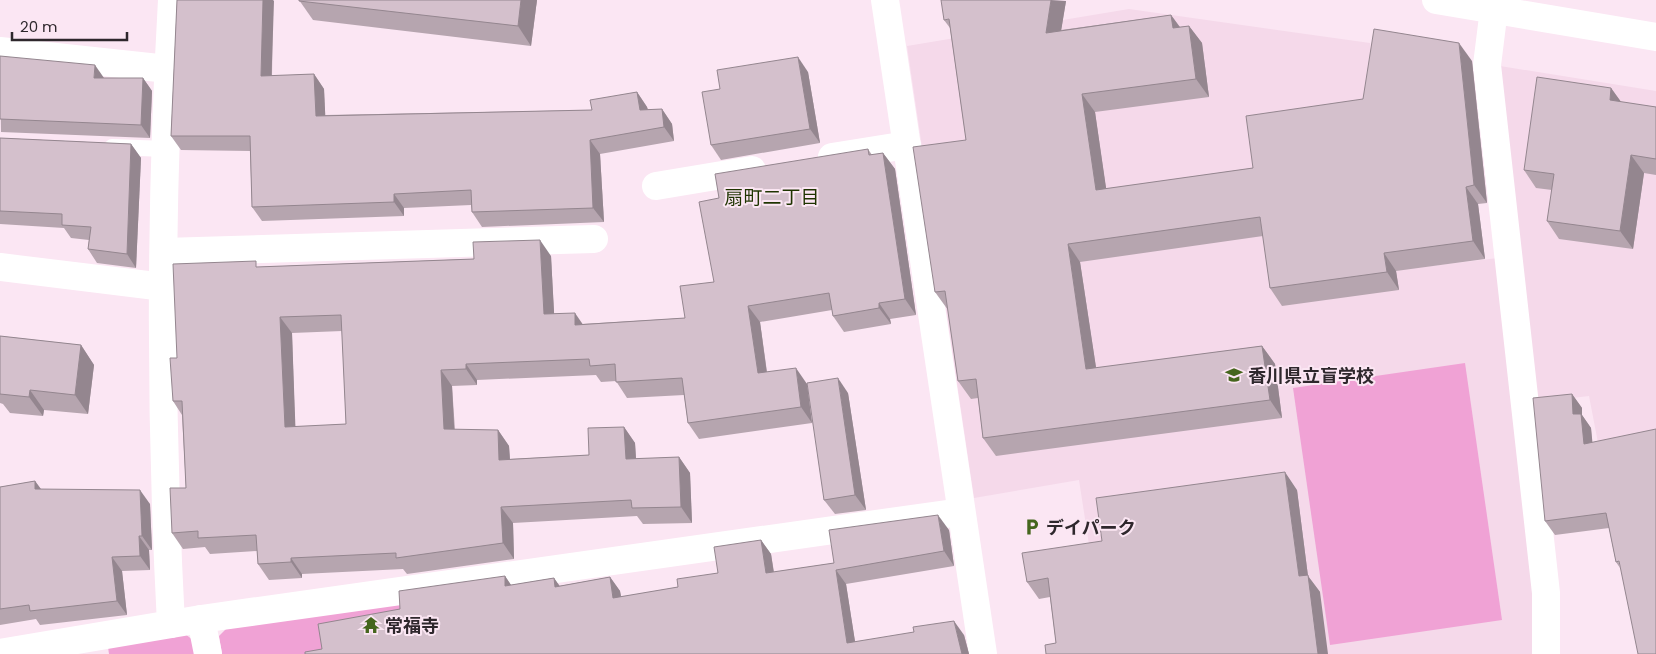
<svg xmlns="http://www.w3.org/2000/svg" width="1656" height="654" font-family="Poppins,'Noto Sans JP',sans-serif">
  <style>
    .built { fill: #f5d9ea }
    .green { fill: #f0a2d5 }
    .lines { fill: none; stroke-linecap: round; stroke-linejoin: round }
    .lane { stroke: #fff; stroke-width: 16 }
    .street { stroke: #fff; stroke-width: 28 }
    .secondary { stroke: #fff; stroke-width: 28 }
    .wall { fill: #b6a5af; fill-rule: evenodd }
    .shaded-wall { fill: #94868f }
    .building { fill: #d4c0cc; stroke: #94868f; fill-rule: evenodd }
    .labels { text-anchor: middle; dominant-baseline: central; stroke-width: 4; stroke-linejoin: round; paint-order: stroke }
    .poi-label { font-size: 18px; font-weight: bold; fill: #2e272c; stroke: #fbe6f3; text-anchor: start }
    .neighbourhood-label { font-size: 19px; fill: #1e3400; stroke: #fbe6f3 }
  </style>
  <rect width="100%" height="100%" fill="#fbe6f3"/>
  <g class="built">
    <polygon points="1129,9 1370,43 1397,270 1498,258 1536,596 1537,654 1106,654 1079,480 974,498 907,46"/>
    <polygon points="1494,65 1656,91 1656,439 1599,448 1589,396 1531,403"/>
  </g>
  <g class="green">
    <polygon points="1465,363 1502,620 1330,645 1293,388"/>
    <polygon points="485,591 489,654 222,654 219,636 226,629"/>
    <polygon points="184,633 194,641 196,654 109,654 108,647"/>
  </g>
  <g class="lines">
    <polyline class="lane" points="112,147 166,149"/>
    <g class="street">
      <polyline points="885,0 983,654"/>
      <polyline points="1494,9 1487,65 1546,593 1546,654"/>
      <polyline points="0,51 168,69"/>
      <polyline points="832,157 907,145"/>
      <polyline points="656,186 752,170"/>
      <polyline points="164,252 594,239"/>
      <polyline points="0,267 164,287"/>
      <polyline points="201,619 208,654"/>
      <path d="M171,624c-11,-207 -11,-417 1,-624"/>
      <polyline points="0,653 201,619 961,512"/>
    </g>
    <polyline class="secondary" points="1436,0 1656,37"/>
  </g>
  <g class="wall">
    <polygon points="177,0 273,0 272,76 314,74 324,89 325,115 592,110 637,92 647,107 648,109 662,109 672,124 674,141 600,154 604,222 482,227 472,212 471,205 404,208 404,216 262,221 252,207 250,151 181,150 171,136"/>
    <polygon points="299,0 537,0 531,46 313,20"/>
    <polygon points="1066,1 1061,30 1171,15 1180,27 1189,26 1202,43 1209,97 1095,112 1106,189 1253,168 1363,99 1472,61 1487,203 1478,204 1485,259 1396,271 1399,290 1282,306 1270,288 1263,236 1080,262 1096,368 1262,346 1275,364 1282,418 996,456 983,438 978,398 971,399 958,381 948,310 935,292 966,140 950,28 944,20"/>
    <polygon points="0,56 104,78 143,78 152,91 150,138 1,132"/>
    <polygon points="808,72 820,143 721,160 711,145 720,89"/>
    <polygon points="1611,88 1621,102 1656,107 1656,175 1644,173 1633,249 1559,239 1547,221 1552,190 1536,188 1524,170"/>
    <polygon points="0,138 131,144 141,158 136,268 97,263 88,249 89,240 71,238 64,228 0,224"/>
    <path d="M868,149l4,6 11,-2 12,16 21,146 -26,4 1,5 -47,8 -11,-16 -1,-6 -72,12 7,50 40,12 5,39 -113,16 -11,-16 -4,-28 -57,3 -11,-17 -15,1 -5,-7 -119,5v5l-25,1 3,44h43l11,16 1,13 79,-4 35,-28 11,16 1,16 43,-2 11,16 2,50 -49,1 -6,-8 -124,7 1,36 -107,15 -4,-5 -101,5v4l-33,2 -11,-16 -1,-13 -47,3 -5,-7 -22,2 -11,-16 14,-45 -4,-73 -9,-14 87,-134 291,-11 3,58 28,10 103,-6 29,-36 5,-84zM342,331l4,93 -51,3 -3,-94z"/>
    <polygon points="0,336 81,345 94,365 88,414 44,410 43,416 10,413 3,404 0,403"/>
    <polygon points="848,393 866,510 835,514 824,500"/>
    <polygon points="1572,394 1582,408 1582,415 1591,428 1592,442 1620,568 1616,562 1609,528 1555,535 1545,521"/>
    <polygon points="35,481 41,489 150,504 152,550 149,550 150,570 122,571 127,615 40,625 36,619 0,625 0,487"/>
    <polygon points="1297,490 1308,576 1320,592 1056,643 1050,597 1039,599 1027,582 1102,541"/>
    <polygon points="949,530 954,566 846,584 855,642 964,635 969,654 322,649 400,609 505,576 511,585 554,578 559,586 610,577 620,591 621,597 678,587 718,573 761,540 771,554 774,572 834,563"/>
  </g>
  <g class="shaded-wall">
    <polygon points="263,0 273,0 274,1 271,91 261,76"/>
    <polygon points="521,0 537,0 531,46 518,26"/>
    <polygon points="1051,0 1066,1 1058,50 1046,33"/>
    <polygon points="1171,15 1184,33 1173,28"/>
    <polygon points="1189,26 1202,43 1209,97 1196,79"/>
    <polygon points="1459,43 1472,61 1487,203 1474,185"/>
    <polygon points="798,57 808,72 820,143 810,129"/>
    <polygon points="95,65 104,78 94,78"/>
    <polygon points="314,74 324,89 326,130 316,116"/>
    <polygon points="143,78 152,91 150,138 141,125"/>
    <polygon points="1611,88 1624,106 1610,100"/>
    <polygon points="637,92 647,107 650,124 640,110"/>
    <polygon points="1082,94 1095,112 1109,208 1096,190"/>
    <polygon points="662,109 672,124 674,141 664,127"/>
    <polygon points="590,140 600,154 604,222 593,208"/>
    <polygon points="131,144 141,158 136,268 127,254"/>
    <polygon points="883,153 895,169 916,315 905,299"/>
    <polygon points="1631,155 1644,173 1633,249 1620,231"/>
    <polygon points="1466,187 1478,204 1485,259 1473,241"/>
    <polygon points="394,194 404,208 404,216 394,202"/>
    <polygon points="540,240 551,256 555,330 544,314"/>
    <polygon points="1068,244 1080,262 1099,387 1086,369"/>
    <polygon points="1384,253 1396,271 1399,290 1387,272"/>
    <polygon points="879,303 890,319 891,324 879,308"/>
    <polygon points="748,306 760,322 769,389 758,373"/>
    <polygon points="575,313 586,329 575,325"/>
    <polygon points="280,317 292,333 296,443 285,427"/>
    <polygon points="81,345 94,365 88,414 75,395"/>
    <polygon points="1262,346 1275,364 1282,418 1270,400"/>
    <polygon points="466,364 477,380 477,385 466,369"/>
    <polygon points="796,368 807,384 812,423 801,407"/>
    <polygon points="441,370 452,386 455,445 444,429"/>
    <polygon points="838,378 848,393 866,510 855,495"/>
    <polygon points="30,390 44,410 43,416 29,397"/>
    <polygon points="1572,394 1582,408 1582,415 1591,428 1594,458 1584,444 1573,414"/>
    <polygon points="624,427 635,443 637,475 626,459"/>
    <polygon points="498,430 509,446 511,476 499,460"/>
    <polygon points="679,457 690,473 692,523 681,507"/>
    <polygon points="1285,472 1297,490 1308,576 1320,592 1328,654 1318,654 1299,576"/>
    <polygon points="35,481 45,495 35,489"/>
    <polygon points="140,490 150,504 152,550 142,536"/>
    <polygon points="501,507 513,523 514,559 503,543"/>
    <polygon points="938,515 949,530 954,566 944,551"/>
    <polygon points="139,536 149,550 150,570 140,556"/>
    <polygon points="761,540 771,554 776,588 766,573"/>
    <polygon points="112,557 122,571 127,615 117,601"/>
    <polygon points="291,558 302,574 302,578 291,562"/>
    <polygon points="836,570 846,584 857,654 847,643"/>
    <polygon points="505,576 515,591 505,586"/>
    <polygon points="610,577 620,591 624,613 613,598"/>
    <polygon points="554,578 564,592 555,587"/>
    <polygon points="954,621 964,635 969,654 962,654"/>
  </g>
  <g class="building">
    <polygon points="177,0 263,0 261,76 314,74 316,116 592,110 590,100 637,92 640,110 662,109 664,127 590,140 593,208 472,212 471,190 394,194 394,202 252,207 250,136 171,136"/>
    <polygon points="299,0 521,0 518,26 299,1"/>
    <polygon points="941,0 1051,0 1046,33 1171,15 1173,28 1189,26 1196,79 1082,94 1096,190 1253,168 1246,116 1363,99 1374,29 1459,43 1474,185 1466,187 1473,241 1384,253 1387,272 1270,288 1260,217 1068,244 1086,369 1262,346 1270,400 983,438 976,379 958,381 945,291 935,292 913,147 966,140 949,19 944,20"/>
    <polygon points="0,56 95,65 94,78 143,78 141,125 0,119"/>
    <polygon points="798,57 810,129 711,145 702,92 720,89 717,70"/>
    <polygon points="1537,77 1611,88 1610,100 1656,107 1656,159 1631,155 1620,231 1547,221 1554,174 1524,170"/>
    <polygon points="0,138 131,144 127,254 88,249 91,227 62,225 62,214 0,211"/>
    <path d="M868,149l1,6 14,-2 22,146 -26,4v5l-46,8 -4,-23 -81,13 10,67 38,-5 5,39 -113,16 -6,-45 -66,4 -1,-18 -25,2 -1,-7 -123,5v5l-25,1 3,59 54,1 1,30 90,-5 -1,-27 36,-1 2,32 53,-2 2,50 -49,1 -1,-8 -130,7 2,36 -107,15v-5l-105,5v4l-33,2 -2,-29 -58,3v-7l-26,2 -2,-45h16l-4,-87h-9l-3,-43h7l-4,-94 83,-3v6l218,-8 -1,-17 67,-2 4,74 31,-1v12l110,-7 -5,-32 34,-4 -15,-80 20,-4 -4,-24zM341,315l5,109 -61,3 -5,-110z"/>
    <polygon points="0,336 81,345 75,395 30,390 29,397 0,394"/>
    <polygon points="838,378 855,495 824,500 807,383"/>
    <polygon points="1572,394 1573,414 1581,414 1584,444 1656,429 1656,654 1638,654 1619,561 1616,562 1606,513 1545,521 1533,398"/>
    <polygon points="1285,472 1299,576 1308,575 1318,654 1046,654 1045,645 1056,643 1048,578 1027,582 1022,553 1102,541 1096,498"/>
    <polygon points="35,481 35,489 140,490 142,536 139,536 140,556 112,557 117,601 30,611 29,605 0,609 0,487"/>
    <polygon points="938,515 944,551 836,570 847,643 914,632 913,627 954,621 962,654 305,654 305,652 322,649 318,624 400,609 399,591 505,576 505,586 554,578 555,587 610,577 613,598 678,587 677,579 718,573 714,547 761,540 766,573 834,563 829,530"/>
  </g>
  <defs>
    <g id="school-bare" transform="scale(1.35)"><path d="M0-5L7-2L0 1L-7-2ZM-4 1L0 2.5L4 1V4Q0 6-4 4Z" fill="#45661d" stroke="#fbe6f3" stroke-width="2.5" paint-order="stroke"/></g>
    <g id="parking-bare" transform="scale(1.35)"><path d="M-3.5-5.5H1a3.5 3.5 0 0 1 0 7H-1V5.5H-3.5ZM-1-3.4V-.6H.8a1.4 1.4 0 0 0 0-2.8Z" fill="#45661d" stroke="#fbe6f3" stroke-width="2.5" paint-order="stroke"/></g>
    <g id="temple-bare" transform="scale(1.35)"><path d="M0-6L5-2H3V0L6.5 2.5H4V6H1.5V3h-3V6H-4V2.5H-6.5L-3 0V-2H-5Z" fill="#45661d" stroke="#fbe6f3" stroke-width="2.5" paint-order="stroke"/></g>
  </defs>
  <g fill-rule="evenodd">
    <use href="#school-bare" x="1234" y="375"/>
    <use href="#parking-bare" x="1032" y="527"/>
    <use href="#temple-bare" x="371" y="625"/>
  </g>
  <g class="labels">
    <g class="poi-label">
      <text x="1248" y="375">香川県立盲学校</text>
      <text x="1046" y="527">デイパーク</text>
      <text x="385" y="625">常福寺</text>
    </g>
    <g class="neighbourhood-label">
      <text x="772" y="197">扇町二丁目</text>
    </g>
  </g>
  <path d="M12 32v8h115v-8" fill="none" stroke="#2e272c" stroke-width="2.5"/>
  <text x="20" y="32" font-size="15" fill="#2e272c" stroke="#fbe6f3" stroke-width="4" paint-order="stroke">20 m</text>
</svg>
